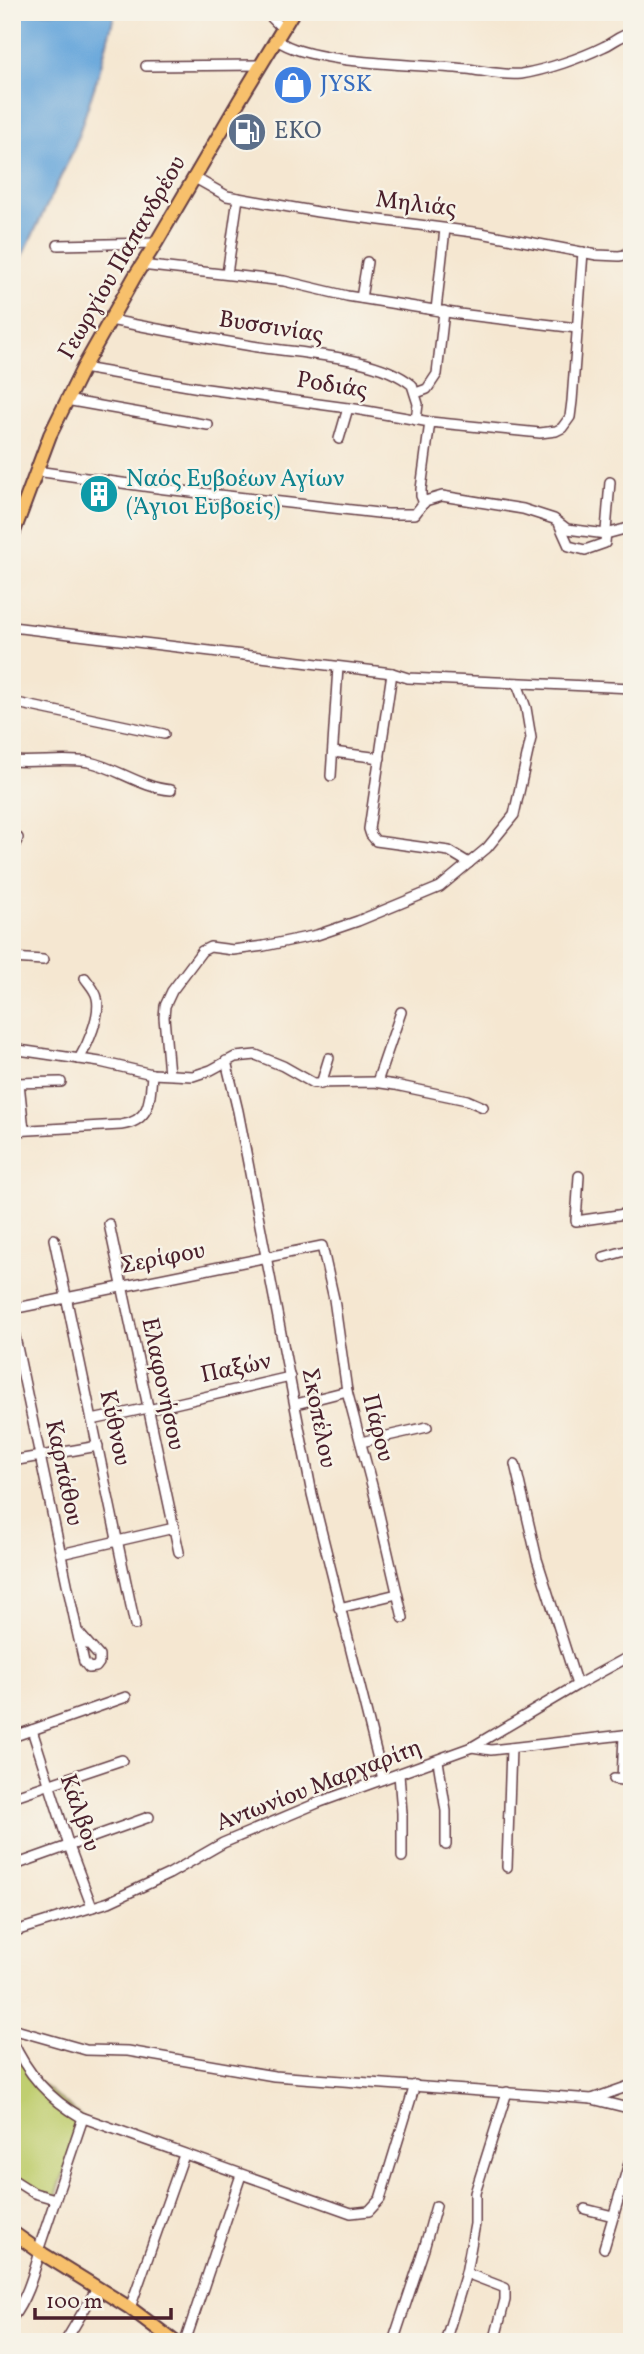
<svg xmlns="http://www.w3.org/2000/svg" width="644" height="2354" font-family="Vollkorn,serif">
  <style>
    .green { fill: #c0ce70; stroke: #85764e; stroke-width: 2 }
    .water { fill: #69a7db; stroke: #5a6383; stroke-width: 2 }
    .lines { fill: none; stroke-linecap: round; stroke-linejoin: round }
    .minor-casing { stroke: #643d44; stroke-width: 12 }
    .major-casing { stroke: #643d44; stroke-width: 16 }
    .minor { stroke: #fff; stroke-width: 9 }
    .major { stroke: #f7c06c; stroke-width: 12 }
    .labels { text-anchor: middle; dominant-baseline: central; stroke-width: 5; stroke-linejoin: round; paint-order: stroke }
    .shop-label { font-size: 24px; fill: #366cbe; stroke: #f7f3e8; text-anchor: start }
    .service-label { font-size: 24px; fill: #4e5e75; stroke: #f7f3e8; text-anchor: start }
    .street-label { font-size: 24px; fill: #4a1f2b; stroke: #f7f3e8 }
    .culture-label { font-size: 24px; fill: #0d838f; stroke: #f7f3e8; text-anchor: start }
  </style>
  <rect width="100%" height="100%" fill="#f7f3e8"/>
  <filter id="ink" filterUnits="userSpaceOnUse"><feTurbulence type="fractalNoise" baseFrequency=".0143" numOctaves="2"/><feDisplacementMap in="SourceGraphic" scale="14" xChannelSelector="R" yChannelSelector="G"/><feConvolveMatrix kernelMatrix="1 2 1 2 8 2 1 2 1" color-interpolation-filters="sRGB"/></filter>
  <filter id="wash" filterUnits="userSpaceOnUse"><feTurbulence type="fractalNoise" baseFrequency=".00686" numOctaves="4" result="noise"/><feDisplacementMap in="SourceGraphic" scale="28" xChannelSelector="R" yChannelSelector="G"/><feGaussianBlur stdDeviation="1.57" result="paint"/><feColorMatrix in="noise" values="0 0 0 0 0 0 0 0 0 0 0 0 0 0 0 0 0 1.4 0 .05"/><feComposite in="paint" operator="in"/></filter>
  <g filter="url(#wash)">
    <rect width="100%" height="100%" fill="#f5e7d1"/>
    <polygon class="green" points="12,2040 33,2077 83,2118 55,2199 12,2179"/>
    <polygon class="water" points="12,12 115,12 99,73 73,151 12,278"/>
  </g>
  <g filter="url(#ink)">
    <g class="lines">
      <g class="minor-casing">
        <g id="minor">
          <polyline points="266,12 283,29"/>
          <path d="M277,40c33,25 145,24 190,29 17,2 37,7 54,5 25,-4 60,-16 82,-27 10,-4 17,-12 29,-14"/>
          <polyline points="146,66 262,65"/>
          <polyline points="195,178 227,196 318,212 481,233 597,255 619,256 625,255 632,247"/>
          <polyline points="58,245 156,243"/>
          <polyline points="141,265 284,281 347,296 459,314 577,328"/>
          <polyline points="227,274 238,198"/>
          <polyline points="361,298 367,262"/>
          <polyline points="436,310 445,229"/>
          <path d="M110,320c47,9 95,18 142,26 47,8 124,9 160,39l6,19 -2,16"/>
          <polyline points="83,368 200,388 355,409 430,422 540,433 556,431 562,428 570,417 572,401 583,252"/>
          <polyline points="416,393 427,389 437,374 444,311"/>
          <polyline points="66,400 208,425"/>
          <polyline points="339,439 348,408"/>
          <polyline points="36,471 165,489 387,514 415,514 425,501 442,496 523,509 554,519 567,529 606,534 632,527"/>
          <polyline points="424,503 421,496 421,489 430,422"/>
          <polyline points="560,526 569,546 585,550 605,543 610,482"/>
          <polyline points="12,627 392,673 408,678 632,688"/>
          <polyline points="392,673 369,829 371,835 376,841 449,851 469,863"/>
          <polyline points="12,702 164,734"/>
          <polyline points="333,752 380,758"/>
          <path d="M12,761c26,2 52,-3 77,1 28,6 53,26 82,28"/>
          <polyline points="331,776 338,667"/>
          <polyline points="12,851 18,838"/>
          <polyline points="12,958 43,960"/>
          <polyline points="12,1049 100,1062 152,1074 193,1076 211,1070 235,1057 256,1055 283,1066 313,1083 374,1082 395,1085 467,1100 483,1107"/>
          <path d="M79,1059c9,-15 22,-44 18,-61 -1,-7 -8,-14 -12,-20"/>
          <polyline points="226,1061 238,1111 312,1494 383,1779"/>
          <polyline points="169,1074 164,1017 165,1006 172,991 202,951 210,947 233,950 264,946 317,935 358,921 440,887 487,848 514,815 531,738 526,708 517,683"/>
          <polyline points="377,1082 401,1012"/>
          <polyline points="12,1083 61,1082"/>
          <polyline points="19,1083 24,1130"/>
          <polyline points="321,1084 329,1058"/>
          <path d="M12,1131l109,-6c30,-4 29,-26 31,-51"/>
          <polyline points="579,1176 576,1221 632,1213"/>
          <polyline points="109,1224 179,1552"/>
          <polyline points="54,1239 135,1625"/>
          <polyline points="604,1257 632,1249"/>
          <polyline points="12,1309 322,1246 334,1299 347,1391 374,1493 403,1618"/>
          <polyline points="12,1323 77,1631 84,1662 89,1668 96,1667 99,1663 99,1656 77,1631"/>
          <polyline points="296,1404 347,1391"/>
          <polyline points="148,1410 290,1377"/>
          <polyline points="92,1420 148,1408"/>
          <polyline points="361,1442 427,1427"/>
          <polyline points="12,1461 98,1446"/>
          <polyline points="515,1464 537,1559 577,1685"/>
          <polyline points="61,1554 174,1528"/>
          <polyline points="339,1608 397,1594"/>
          <polyline points="32,1730 69,1846 92,1907"/>
          <polyline points="12,1737 126,1697"/>
          <polyline points="472,1747 491,1750 632,1734"/>
          <polyline points="438,1761 446,1811 446,1845"/>
          <polyline points="399,1774 402,1813 402,1857"/>
          <polyline points="614,1779 622,1780 624,1735"/>
          <polyline points="12,1797 122,1760"/>
          <polyline points="12,1866 149,1817"/>
          <polyline points="507,1867 511,1748"/>
          <polyline points="12,1932 109,1902 169,1874 223,1843 320,1802 472,1747 577,1685 632,1655"/>
          <polyline points="12,2029 86,2050 128,2051 274,2076 592,2099 632,2085"/>
          <path d="M12,2040c15,34 37,59 69,77l270,96 18,-2 11,-12 35,-114"/>
          <polyline points="592,2099 632,2109"/>
          <polyline points="12,2179 34,2193 55,2199"/>
          <polyline points="585,2209 613,2216"/>
          <polyline points="604,2248 632,2153"/>
          <polyline points="38,2251 83,2118"/>
          <polyline points="466,2273 505,2288 505,2300 494,2342"/>
          <polyline points="130,2308 184,2155"/>
          <path d="M12,2318c15,-20 21,-43 28,-66"/>
          <polyline points="65,2342 97,2288"/>
          <polyline points="185,2342 241,2175"/>
          <polyline points="393,2342 424,2249 436,2206"/>
          <polyline points="445,2342 466,2273 475,2224 475,2193 507,2092"/>
        </g>
      </g>
      <g class="major-casing">
        <g id="major">
          <polyline points="12,537 50,435 83,368 135,276 156,243 239,101 293,12"/>
          <polyline points="12,2232 43,2254 130,2308 175,2342"/>
        </g>
      </g>
      <use href="#minor" class="minor"/>
      <use href="#major" class="major"/>
    </g>
  </g>
  <defs>
    <g id="shop-disc" transform="scale(2.0125)"><circle r="9.5" fill="#3f7fe0" stroke="#f7f3e8"/><path d="M-5-2.5h2.3a2.7 3.5 0 0 1 5.4 0H5L5.5 6h-11ZM-1.5-2.5h3a1.5 2.3 0 0 0-3 0Z" fill="#fff"/></g>
    <g id="fuel-disc" transform="scale(2.0125)"><circle r="9.5" fill="#5c6f8a" stroke="#f7f3e8"/><path d="M-5.5-6h7V0h2V4h1.3V-2.5L3-4.5l.8-.8L6-3V5H2.5V1h-1V6h-7ZM-4.2-4.7v3.2H.2V-4.7Z" fill="#fff"/></g>
    <g id="building-disc" transform="scale(2.0125)"><circle r="9.5" fill="#0f9aa8" stroke="#f7f3e8"/><path d="M-4-6H4V6H1V3H-1V6H-4ZM-2.5-4.3h1.7v1.8h-1.7ZM.8-4.3h1.7v1.8H.8ZM-2.5-1h1.7V.8h-1.7ZM.8-1h1.7V.8H.8Z" fill="#fff"/></g>
  </defs>
  <g fill-rule="evenodd">
    <use href="#shop-disc" x="293" y="85"/>
    <use href="#fuel-disc" x="247" y="132"/>
    <use href="#building-disc" x="99" y="494"/>
  </g>
  <g class="labels">
    <g class="shop-label">
      <text x="320" y="85">JYSK</text>
    </g>
    <g class="service-label">
      <text x="274" y="132">ΕΚΟ</text>
    </g>
    <g class="street-label">
      <text transform="translate(416 205) rotate(7)">Μηλιάς</text>
      <text transform="translate(123 258) rotate(-60)">Γεωργίου Παπανδρέου</text>
      <text transform="translate(271 328) rotate(9)">Βυσσινίας</text>
      <text transform="translate(332 386) rotate(9)">Ροδιάς</text>
      <text transform="translate(163 1259) rotate(-11)">Σερίφου</text>
      <text transform="translate(236 1369) rotate(-12)">Παξών</text>
      <text transform="translate(162 1384) rotate(78)">Ελαφονήσου</text>
      <text transform="translate(318 1418) rotate(79)">Σκοπέλου</text>
      <text transform="translate(114 1428) rotate(78)">Κύθνου</text>
      <text transform="translate(377 1428) rotate(76)">Πάρου</text>
      <text transform="translate(63 1473) rotate(78)">Καρπάθου</text>
      <text transform="translate(319 1786) rotate(-21)">Αντωνίου Μαργαρίτη</text>
      <text transform="translate(79 1813) rotate(71)">Κάλβου</text>
    </g>
    <g class="culture-label">
      <text x="126" y="480">Ναός Ευβοέων Αγίων<tspan x="126" dy="28">(Άγιοι Ευβοείς)</tspan></text>
    </g>
  </g>
  <rect width="644" height="2354" fill="none" stroke="#f7f3e8" stroke-width="42"/>
  <path d="M35 2308v10h136v-10" fill="none" stroke="#4a1f2b" stroke-width="3.5"/>
  <text x="46" y="2308" font-size="21" fill="#4a1f2b" stroke="#f7f3e8" stroke-width="5" paint-order="stroke">100 m</text>
</svg>
